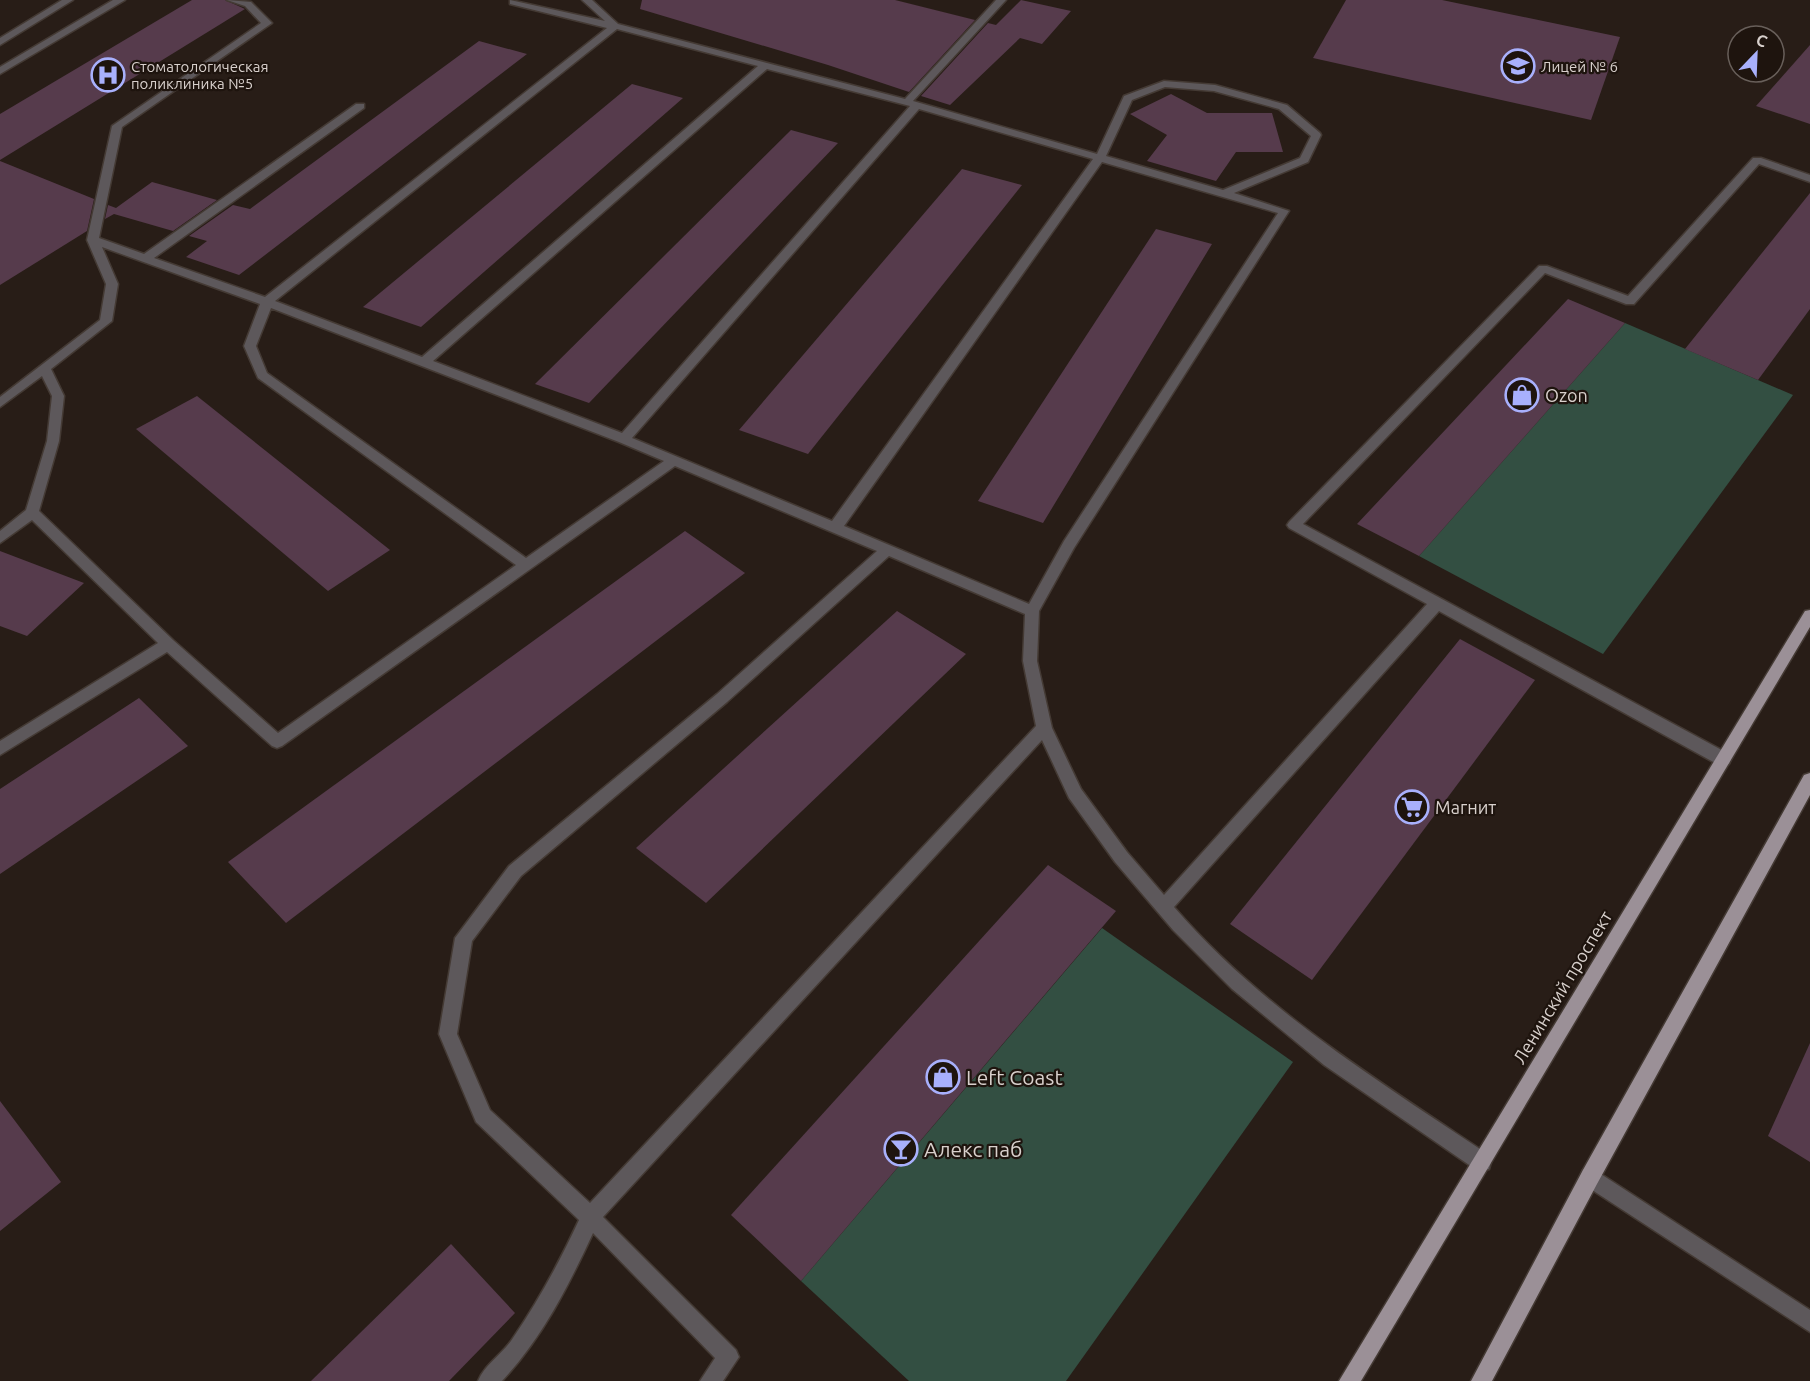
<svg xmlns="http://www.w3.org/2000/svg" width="1810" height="1381" font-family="Ubuntu,sans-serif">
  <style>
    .green { fill: #334f42 }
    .building { fill: #563b4c }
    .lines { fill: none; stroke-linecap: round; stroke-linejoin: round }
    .lane-casing { stroke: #443a34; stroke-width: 3 }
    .street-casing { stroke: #443a34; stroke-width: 3 }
    .primary-casing { stroke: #443a34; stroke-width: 3 }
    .lane { fill: #5d585b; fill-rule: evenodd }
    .street { fill: #5d585b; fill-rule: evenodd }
    .primary { fill: #9b9097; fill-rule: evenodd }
    .labels { text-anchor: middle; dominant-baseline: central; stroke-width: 4.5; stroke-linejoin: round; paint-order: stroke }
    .far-poi-label { font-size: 15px; fill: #d8d0cc; stroke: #1e140e; text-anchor: start }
    .poi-label { font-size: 18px; fill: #d8d0cc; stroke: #1e140e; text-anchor: start }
    .street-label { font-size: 18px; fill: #d8d0cc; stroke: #1e140e }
    .near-poi-label { font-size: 21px; fill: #d8d0cc; stroke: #1e140e; text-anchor: start }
  </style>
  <rect width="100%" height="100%" fill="#281d17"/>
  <g class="green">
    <polygon points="1625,323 1793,395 1603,654 1419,556"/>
    <polygon points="1102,928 1293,1062 1066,1381 909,1381 801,1281"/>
  </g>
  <g class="building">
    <polygon points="192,0 225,0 245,9 0,160 0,114"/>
    <polygon points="642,0 895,0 975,20 909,92 828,65 640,9"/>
    <polygon points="1021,0 1071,11 1042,44 1020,38 950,105 921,96 988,23 996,25"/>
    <polygon points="1346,0 1442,0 1620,37 1591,120 1313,58"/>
    <polygon points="479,41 527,54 239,275 186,257 207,241 189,236 233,205 250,209"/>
    <polygon points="1810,45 1810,124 1756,106"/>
    <polygon points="632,84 683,98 421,327 363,307"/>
    <polygon points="1171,94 1207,113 1272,113 1283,152 1236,152 1216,181 1147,161 1167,135 1130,114"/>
    <polygon points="791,130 838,143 589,403 535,384"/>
    <polygon points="0,161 94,199 87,231 0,285"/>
    <polygon points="962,169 1022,185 808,454 739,430"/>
    <polygon points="152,182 217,200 173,231 114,214 105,219 108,205 116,208"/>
    <polygon points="1810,193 1810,309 1758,380 1685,349"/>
    <polygon points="1156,229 1212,244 1043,523 978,501"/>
    <polygon points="1568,299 1625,323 1419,556 1357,524"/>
    <polygon points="197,396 390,550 328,591 136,429"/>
    <polygon points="685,531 745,573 286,923 228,862"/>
    <polygon points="0,551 84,583 27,636 0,626"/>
    <polygon points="897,611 966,654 706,903 636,848"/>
    <polygon points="1460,639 1535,680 1312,980 1230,924"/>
    <polygon points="139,698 188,746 0,874 0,789"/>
    <polygon points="1048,865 1116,911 801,1281 731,1215"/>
    <polygon points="1810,1043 1810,1162 1768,1136"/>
    <polygon points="0,1101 61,1182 0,1231"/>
    <polygon points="451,1244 515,1313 449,1381 311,1381"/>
  </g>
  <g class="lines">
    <g class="lane-casing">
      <g id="lane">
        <polygon points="62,0 73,0 0,45 0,38"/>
        <path d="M227,0l24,2 21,21 -150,104 -23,111 45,16 212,-150h8v4l-210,150 111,39 342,-269 -97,-24v-4l95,21 -23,-21h10l26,24 287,75 91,-99h10l-93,101 184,53 27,-58 40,-15 51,4 72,20 33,28 1,2 -13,27 -74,31 55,18 -215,337 -35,63 -2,50 15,67 29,61 46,63 37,43 263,-291 -138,-76 -2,-3 2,-3 250,-256h8l81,30 125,-138h8l49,17v7l-51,-18 -125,140h-8l-81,-31 -242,251 426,230 2,5 -2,5 -6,1 -6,-1 -278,-153 -265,296c88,102 204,174 315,248l2,7 -2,7 -7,2 -7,-2 -151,-104 -92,-76 -59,-59 -58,-68 -46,-64 -27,-58 -439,477 133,133 3,7 -16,24h-23l15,-23 -122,-125c-25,54 -51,105 -91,148h-24c7,-17 25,-27 35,-43 26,-38 47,-77 66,-118l-103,-98 -37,-88 16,-96 54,-72 208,-172 160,-143 -202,-85 -393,280 -5,2 -5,-2 -105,-94 -167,103v-14l158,-98 -126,-123 -32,23v-12l26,-21 21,-69 5,-45 -10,-20 -42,31v-10l100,-77 6,-36 -19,-44 25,-114 149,-103 -16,-17zM617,29l141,37 -336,291 -147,-56zM767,69l143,37 -288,327 -189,-72zM1165,87l49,4 65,18 32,27 -11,22 -77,32 -117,-34 26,-56zM919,109l174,50 -261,362 -200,-83zM1102,162l176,51 -214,328 -35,63 -185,-78zM102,247l158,57 -16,42 14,32 258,187 -238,168 -105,-93 -134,-129 20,-70 5,-45 -13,-27 61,-48 6,-37zM271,308l348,134 45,19 -138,97 -259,-185 -11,-27zM889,556l136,58 -2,47 13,65 -446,477 -100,-93 -33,-76 15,-93 49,-65 206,-174z"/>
        <polygon points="1590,1167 1810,1310 1810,1332 1583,1184 1580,1177 1583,1170"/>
      </g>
    </g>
    <g class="street-casing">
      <polygon id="street" points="113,0 125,0 0,74 0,67"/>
    </g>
    <g class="primary-casing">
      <g id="primary">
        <polygon points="1810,610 1810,627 1361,1381 1339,1381 1805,611"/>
        <polygon points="1810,773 1810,795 1597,1184 1492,1381 1471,1381 1583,1170 1804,775"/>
      </g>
    </g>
    <use href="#lane" class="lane"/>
    <use href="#street" class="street"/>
    <use href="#primary" class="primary"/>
  </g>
  <defs>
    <g id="school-ring" transform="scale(1.725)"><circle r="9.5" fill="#1e140e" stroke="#a8b0fc" stroke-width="1.5"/><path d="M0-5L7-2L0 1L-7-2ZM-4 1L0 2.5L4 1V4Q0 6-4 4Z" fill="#a8b0fc"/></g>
    <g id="hospital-ring" transform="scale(1.725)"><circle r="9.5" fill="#1e140e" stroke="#a8b0fc" stroke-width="1.5"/><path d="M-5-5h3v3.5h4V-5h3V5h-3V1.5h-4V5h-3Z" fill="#a8b0fc"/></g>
    <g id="shop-ring" transform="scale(1.725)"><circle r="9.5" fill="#1e140e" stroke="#a8b0fc" stroke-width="1.5"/><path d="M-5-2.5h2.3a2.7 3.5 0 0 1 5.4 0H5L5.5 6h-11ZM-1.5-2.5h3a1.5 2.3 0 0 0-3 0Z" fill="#a8b0fc"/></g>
    <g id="supermarket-ring" transform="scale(1.725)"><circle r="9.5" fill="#1e140e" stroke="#a8b0fc" stroke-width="1.5"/><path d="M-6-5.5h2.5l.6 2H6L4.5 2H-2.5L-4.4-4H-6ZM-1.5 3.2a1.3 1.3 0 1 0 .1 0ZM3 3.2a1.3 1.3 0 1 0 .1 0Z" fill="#a8b0fc"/></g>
    <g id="bar-ring" transform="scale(1.725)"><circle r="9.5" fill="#1e140e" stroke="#a8b0fc" stroke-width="1.5"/><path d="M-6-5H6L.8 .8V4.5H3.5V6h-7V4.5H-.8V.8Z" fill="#a8b0fc"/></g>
  </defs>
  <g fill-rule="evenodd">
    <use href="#school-ring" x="1518" y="66"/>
    <use href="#hospital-ring" x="108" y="75"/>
    <use href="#shop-ring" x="1522" y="395"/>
    <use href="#supermarket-ring" x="1412" y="807"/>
    <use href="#shop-ring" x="943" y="1077"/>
    <use href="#bar-ring" x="901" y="1149"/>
  </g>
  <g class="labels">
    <g class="far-poi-label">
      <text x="131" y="66">Стоматологическая<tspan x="131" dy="17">поликлиника №5</tspan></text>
      <text x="1541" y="66">Лицей № 6</text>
    </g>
    <g class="poi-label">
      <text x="1545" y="395">Ozon</text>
      <text x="1435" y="807">Магнит</text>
    </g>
    <g class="street-label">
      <text transform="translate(1562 987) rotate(-59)">Ленинский проспект</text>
    </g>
    <g class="near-poi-label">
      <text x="966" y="1077">Left Coast</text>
      <text x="924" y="1149">Алекс паб</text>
    </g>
  </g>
  <g transform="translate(1756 54) rotate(23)"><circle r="28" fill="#1e140e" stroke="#685f5a" stroke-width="1.5"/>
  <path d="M0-4.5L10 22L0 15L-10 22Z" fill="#a8b0fc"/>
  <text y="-9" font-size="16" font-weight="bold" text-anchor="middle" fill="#d8d0cc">С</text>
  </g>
</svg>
